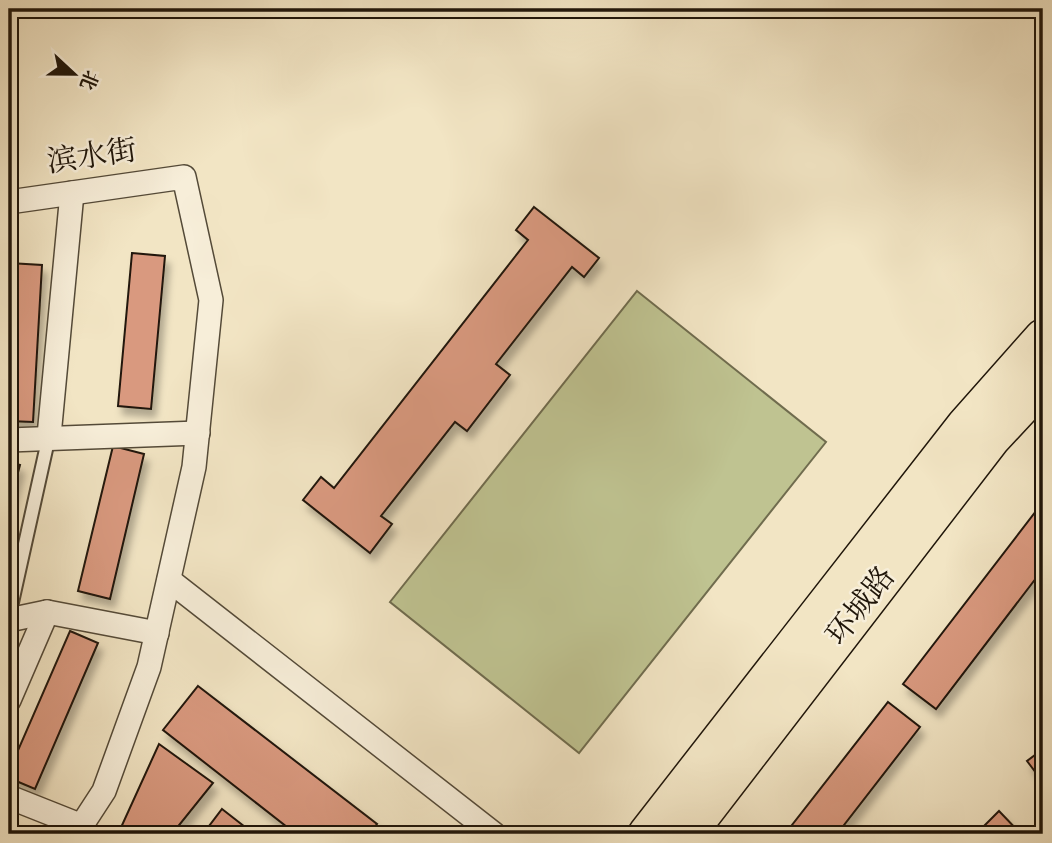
<svg xmlns="http://www.w3.org/2000/svg" width="1052" height="843" font-family="'Sorts Mill Goudy','Noto Serif SC',serif">
  <style>
    .green { fill: #bfc391; stroke: #706c4e; stroke-width: 2 }
    .building { fill: #d9997f; stroke: #20160a; stroke-width: 2; filter: url(#shadow) }
    .lines { fill: none; stroke-linecap: round; stroke-linejoin: round }
    .lane-casing { stroke: #544a38; stroke-width: 16 }
    .street-casing { stroke: #544a38; stroke-width: 26 }
    .primary-casing { stroke: #20160a; stroke-width: 40 }
    .lane { stroke: #f7eed9; stroke-width: 12 }
    .street { stroke: #f7eed9; stroke-width: 23 }
    .primary { stroke: #f2e5c4; stroke-width: 37 }
    .labels { text-anchor: middle; dominant-baseline: central; stroke-width: 5; stroke-linejoin: round; paint-order: stroke }
    .street-label { font-size: 30px; fill: #20160a; stroke: #f7eed9 }
  </style>
  <defs>
    <filter id="shadow"><feDropShadow dx="4.5" dy="8" stdDeviation="3.5" flood-color="#0004"/></filter>
  </defs>
  <rect width="100%" height="100%" fill="#f2e5c4"/>
  <filter id="stains"><feTurbulence type="fractalNoise" baseFrequency=".00286" numOctaves="4"/><feColorMatrix values="0 0 0 0 .2 0 0 0 0 .09 0 0 0 0 .02 0 0 0 .5 -.17"/></filter>
  <radialGradient id="worn" r=".72"><stop offset=".6" stop-color="#630" stop-opacity="0"/><stop offset="1" stop-color="#630" stop-opacity=".3"/></radialGradient>
  <polygon class="green" points="637,291 826,442 579,753 390,602"/>
  <g class="building">
    <polygon points="534,207 599,258 584,277 572,267 496,364 510,375 467,431 455,422 381,516 392,524 370,553 303,500 321,477 334,488 528,240 516,230"/>
    <polygon points="132,253 165,256 151,409 118,406"/>
    <polygon points="9,263 42,265 33,422 9,421"/>
    <polygon points="113,446 144,454 110,599 78,591"/>
    <polygon points="9,462 20,465 9,507"/>
    <polygon points="1043,502 1043,569 936,709 903,684"/>
    <polygon points="70,631 98,643 35,789 9,778 9,771"/>
    <polygon points="198,686 377,824 369,834 296,834 163,730"/>
    <polygon points="888,702 920,727 837,834 785,834"/>
    <polygon points="159,744 213,783 172,834 118,834"/>
    <polygon points="1043,749 1043,782 1027,761"/>
    <polygon points="222,809 254,834 203,834"/>
    <polygon points="999,811 1021,834 976,834"/>
    <polygon points="9,820 20,827 15,834 9,834"/>
  </g>
  <g class="lines">
    <g class="lane-casing">
      <polyline id="lane" points="9,616 49,436"/>
    </g>
    <g class="street-casing">
      <g id="street">
        <polyline points="9,202 184,177 211,300 194,467 149,667 104,791 76,834"/>
        <polyline points="49,436 72,193"/>
        <polyline points="9,440 198,433"/>
        <polyline points="169,580 494,834"/>
        <polyline points="9,620 47,612 157,633"/>
        <polyline points="9,700 47,612"/>
        <polyline points="9,797 82,826"/>
      </g>
    </g>
    <g class="primary-casing">
      <g id="primary">
        <polyline points="647,834 965,426 1043,338"/>
        <polyline points="687,834 991,439 1043,383"/>
      </g>
    </g>
    <use href="#lane" class="lane"/>
    <use href="#street" class="street"/>
    <use href="#primary" class="primary"/>
  </g>
  <g class="labels">
    <g class="street-label">
      <text transform="translate(92 158) rotate(-8)">滨水街</text>
      <text transform="translate(862 607) rotate(-52)">环城路</text>
    </g>
  </g>
  <rect width="1052" height="843" fill="none" stroke="#f2e5c4" stroke-width="35"/>
  <rect x="10" y="10" width="1031" height="822" fill="none" stroke="#20160a" stroke-width="3.5"/>
  <rect x="18" y="18" width="1017" height="808" fill="none" stroke="#20160a" stroke-width="2"/>
  <g transform="translate(74 74) rotate(112)" stroke="#f7eed9" stroke-width="5" paint-order="stroke">
  <path d="M0-5L12 26L0 18L-12 26Z" fill="#20160a"/>
  <text y="-10" font-size="19" font-weight="bold" text-anchor="middle" fill="#20160a">北</text>
  </g>
  <rect width="100%" height="100%" filter="url(#stains)"/>
  <rect width="100%" height="100%" fill="url(#worn)"/>
</svg>
